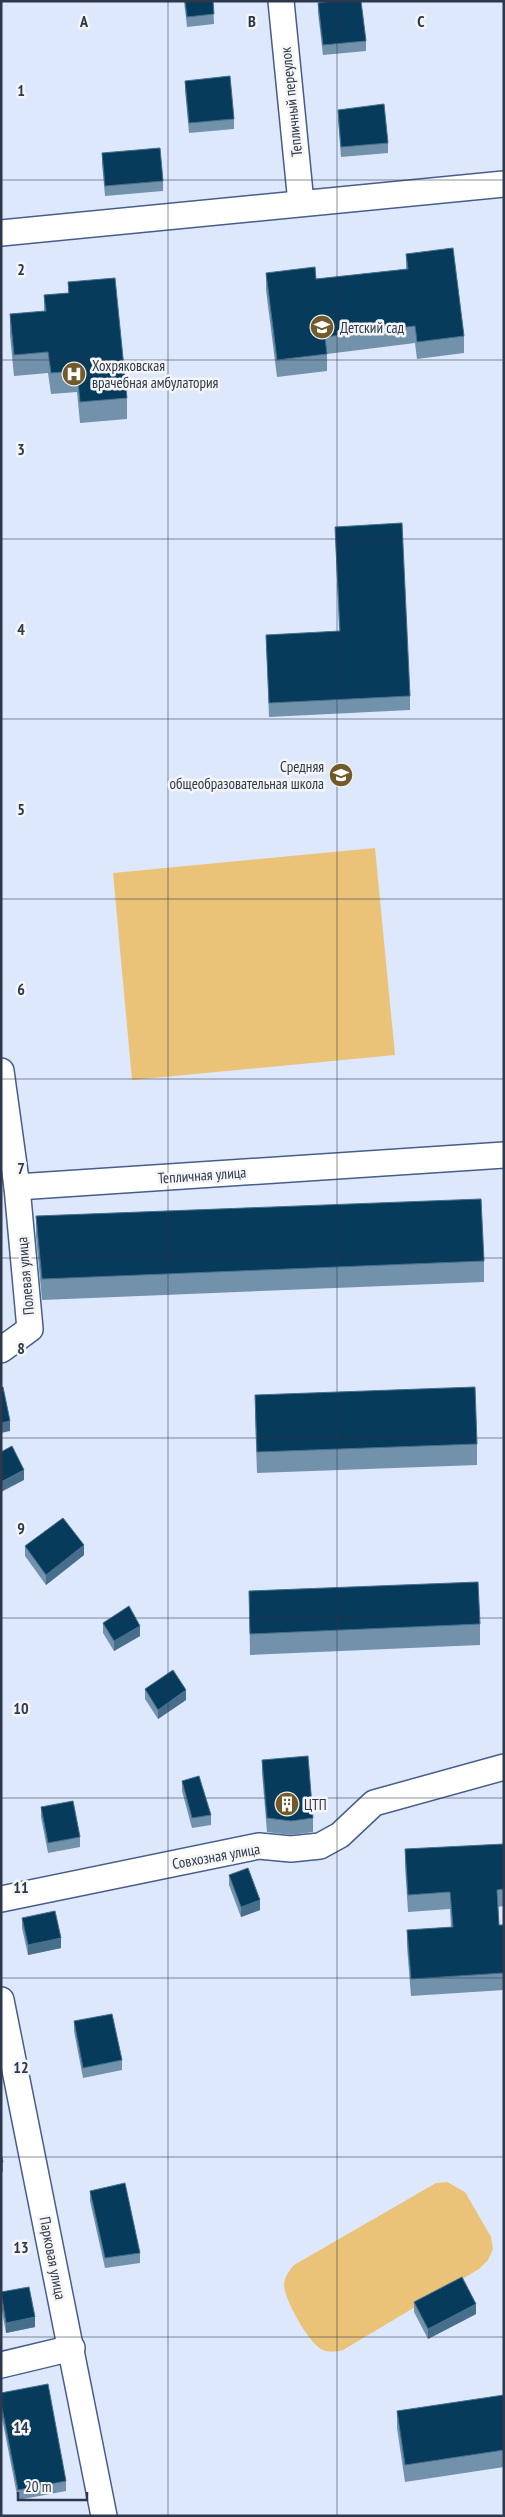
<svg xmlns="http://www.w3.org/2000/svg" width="505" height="2517" font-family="'PT Sans Narrow',sans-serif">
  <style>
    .green { fill: #eac379 }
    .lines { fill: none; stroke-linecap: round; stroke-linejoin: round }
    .street-casing { stroke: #465e89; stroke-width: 28 }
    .street { stroke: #fff; stroke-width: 25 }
    .wall { fill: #7292ac }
    .shaded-wall { fill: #476f8c }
    .building { fill: #073b5c; stroke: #476f8c }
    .grid { fill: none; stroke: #2d384c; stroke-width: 1; stroke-opacity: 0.55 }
    .labels { text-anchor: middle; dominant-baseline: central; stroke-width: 5; stroke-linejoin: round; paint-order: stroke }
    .street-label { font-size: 15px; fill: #2d384c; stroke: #f4f5f4 }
    .poi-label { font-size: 15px; fill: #2d384c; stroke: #f4f5f4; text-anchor: start }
    .grid-label { font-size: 16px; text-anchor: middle; font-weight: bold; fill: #2d384c; stroke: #f4f5f4; stroke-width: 5; stroke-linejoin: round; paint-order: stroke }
  </style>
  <rect width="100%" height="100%" fill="#dde8fd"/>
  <g class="green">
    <polygon points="375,848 395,1055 132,1080 113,873"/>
    <path d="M447,2182l18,10 26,45 2,12 -5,11 -9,9 -136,81c-8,2 -15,3 -22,-1 -13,-7 -36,-49 -37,-63 0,-9 5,-15 10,-21l142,-82z"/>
  </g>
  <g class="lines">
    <g class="street-casing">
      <g id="street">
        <polyline points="281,1 301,203"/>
        <polyline points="1,233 504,184"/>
        <polyline points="1,1071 17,1187 30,1329 1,1350"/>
        <polyline points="17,1187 504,1155"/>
        <polyline points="1,1899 259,1846 291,1849 320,1846 340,1835 374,1803 504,1767"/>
        <polyline points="1,2000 104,2516"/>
        <polyline points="1,2365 72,2348"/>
      </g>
    </g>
    <use href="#street" class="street"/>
  </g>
  <g class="wall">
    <polygon points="184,1 213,1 214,24 187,27"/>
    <polygon points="318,3 366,41 366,51 323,55 318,13"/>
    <polygon points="185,81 234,119 234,129 189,133 185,90"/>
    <polygon points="338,110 388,143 388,153 341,157 338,120"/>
    <polygon points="102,153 163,181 163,191 105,196 102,163"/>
    <polygon points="406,254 464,336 464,353 417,359 415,343 327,354 327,371 277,377 266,290 266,273 316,279 406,269"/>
    <polygon points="68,282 127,398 127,419 80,423 77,392 51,394 48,373 14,376 10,335 10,314 44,311 44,295 68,293"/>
    <polygon points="335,527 410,696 410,710 269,717 266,635 339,632"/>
    <polygon points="36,1216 484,1261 484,1282 42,1300 36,1237"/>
    <polygon points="255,1395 477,1444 477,1465 257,1473 255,1416"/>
    <polygon points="25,1546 84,1555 46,1585 25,1556"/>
    <polygon points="249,1591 480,1624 480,1645 250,1655"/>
    <polygon points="103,1623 140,1636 114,1651 103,1633"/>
    <polygon points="145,1689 186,1700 158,1719 145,1699"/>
    <polygon points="262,1760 313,1818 313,1832 291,1835 267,1832 262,1773"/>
    <polygon points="182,1781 211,1815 211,1825 192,1828 182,1791"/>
    <polygon points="41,1807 80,1837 80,1847 48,1853 41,1817"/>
    <polygon points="504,1844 504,1906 498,1907 499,1925 504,1925 504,1990 411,1996 407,1947 407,1930 451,1927 450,1909 408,1912 405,1866 405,1849"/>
    <polygon points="229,1875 260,1910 241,1917 229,1885"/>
    <polygon points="22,1918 61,1948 28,1955 22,1928"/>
    <polygon points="74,2021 122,2060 122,2070 83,2078 74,2031"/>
    <polygon points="1,2153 3,2162 3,2172 1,2173"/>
    <polygon points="90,2191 140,2253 140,2263 105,2268 90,2201"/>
    <polygon points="1,2292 35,2327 6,2333 1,2306"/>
    <polygon points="414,2302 476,2314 428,2339 414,2312"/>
    <polygon points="1,2393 66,2481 66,2491 18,2500 1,2413"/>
    <polygon points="504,2395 504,2467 405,2482 397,2428 397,2411"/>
  </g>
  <g class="shaded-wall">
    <polygon points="10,1421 10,1431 1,1433 1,1423"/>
    <polygon points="24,1470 24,1480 1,1492 1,1482"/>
    <polygon points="84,1545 84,1555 46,1585 46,1575"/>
    <polygon points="140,1626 140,1636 114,1651 114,1641"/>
    <polygon points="186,1690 186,1700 158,1719 158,1710"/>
    <polygon points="260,1900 260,1910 241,1917 241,1907"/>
    <polygon points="61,1938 61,1948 28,1955 28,1945"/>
    <polygon points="476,2304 476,2314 428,2339 428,2329"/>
    <polygon points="35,2317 35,2327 6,2333 6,2323"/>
  </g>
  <g class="building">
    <polygon points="185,1 213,1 214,14 187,17"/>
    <polygon points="332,1 361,1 366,41 323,45 318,3"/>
    <polygon points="230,76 234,119 189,123 185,81"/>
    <polygon points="384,104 388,143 341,147 338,110"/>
    <polygon points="160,148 163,181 105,186 102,153"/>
    <polygon points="453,248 464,336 417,342 415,326 325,337 327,354 277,360 266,273 315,267 316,279 408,269 406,254"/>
    <polygon points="115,278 127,398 80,402 77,371 51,373 48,352 14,355 10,314 46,311 44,295 69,293 68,282"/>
    <polygon points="402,523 410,696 269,703 266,635 340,631 335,527"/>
    <polygon points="481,1199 484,1261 42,1279 36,1216"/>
    <polygon points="1,1387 3,1387 10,1421 1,1423"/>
    <polygon points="475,1387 477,1444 257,1452 255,1395"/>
    <polygon points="12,1446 24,1470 1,1482 1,1452"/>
    <polygon points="63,1518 84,1545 46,1575 25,1546"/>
    <polygon points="478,1582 480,1624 250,1634 249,1591"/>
    <polygon points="129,1606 140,1626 114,1641 103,1623"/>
    <polygon points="173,1670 186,1690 158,1710 145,1689"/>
    <polygon points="308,1756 313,1818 291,1821 267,1818 262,1760"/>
    <polygon points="199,1776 211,1815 192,1818 182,1781"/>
    <polygon points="73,1801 80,1837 48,1843 41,1807"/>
    <polygon points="504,1844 504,1889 497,1890 499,1925 504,1925 504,1973 411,1979 407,1930 453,1927 450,1892 408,1895 405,1849"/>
    <polygon points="248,1868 260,1900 241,1907 229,1875"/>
    <polygon points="55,1911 61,1938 28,1945 22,1918"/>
    <polygon points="112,2014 122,2060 83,2068 74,2021"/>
    <polygon points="1,2153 3,2162 1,2163"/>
    <polygon points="125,2183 140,2253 105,2258 90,2191"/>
    <polygon points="462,2277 476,2304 428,2329 414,2302"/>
    <polygon points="29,2287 35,2317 6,2323 1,2292"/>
    <polygon points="48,2384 66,2481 18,2490 1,2403 1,2393"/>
    <polygon points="504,2395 504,2450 405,2465 397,2411"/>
  </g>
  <path class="grid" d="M168,1v2515M337,1v2515M1,180h503M1,360h503M1,539h503M1,719h503M1,899h503M1,1079h503M1,1258h503M1,1438h503M1,1618h503M1,1798h503M1,1978h503M1,2157h503M1,2337h503"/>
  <defs>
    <g id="school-disc" transform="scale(1.25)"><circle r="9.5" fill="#725a2b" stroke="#f4f5f4"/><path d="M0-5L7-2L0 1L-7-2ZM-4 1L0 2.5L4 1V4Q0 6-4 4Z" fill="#fff"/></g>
    <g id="hospital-disc" transform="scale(1.25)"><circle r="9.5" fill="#725a2b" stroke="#f4f5f4"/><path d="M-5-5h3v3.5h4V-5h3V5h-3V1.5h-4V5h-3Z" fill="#fff"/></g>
    <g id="building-disc" transform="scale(1.25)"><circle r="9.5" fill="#725a2b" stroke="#f4f5f4"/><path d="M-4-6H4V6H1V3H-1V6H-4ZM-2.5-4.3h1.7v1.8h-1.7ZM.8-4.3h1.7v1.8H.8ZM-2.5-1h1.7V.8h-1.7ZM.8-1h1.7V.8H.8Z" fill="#fff"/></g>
  </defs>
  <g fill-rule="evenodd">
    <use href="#school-disc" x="322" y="327"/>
    <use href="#hospital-disc" x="74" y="374"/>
    <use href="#school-disc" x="341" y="775"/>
    <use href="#building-disc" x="287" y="1804"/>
  </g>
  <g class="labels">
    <g class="street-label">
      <text transform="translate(291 102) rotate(-96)">Тепличный переулок</text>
      <text transform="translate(202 1175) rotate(-4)">Тепличная улица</text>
      <text transform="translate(25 1276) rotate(-95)">Полевая улица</text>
      <text transform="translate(216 1856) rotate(-10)">Совхозная улица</text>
      <text transform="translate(53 2258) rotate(79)">Парковая улица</text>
    </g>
    <g class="poi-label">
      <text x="340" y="327">Детский сад</text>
      <text x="92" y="365">Хохряковская<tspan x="92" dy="17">врачебная амбулатория</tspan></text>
      <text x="324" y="766" text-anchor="end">Средняя<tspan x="324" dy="17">общеобразовательная школа</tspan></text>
      <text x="304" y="1804">ЦТП</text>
    </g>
  </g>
  <g class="grid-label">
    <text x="84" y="27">A</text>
    <text x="252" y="27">B</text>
    <text x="421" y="27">C</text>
    <text x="21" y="96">1</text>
    <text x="21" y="275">2</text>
    <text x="21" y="455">3</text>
    <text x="21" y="635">4</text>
    <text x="21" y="815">5</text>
    <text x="21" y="995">6</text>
    <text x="21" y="1174">7</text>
    <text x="21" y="1354">8</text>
    <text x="21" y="1534">9</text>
    <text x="21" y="1714">10</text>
    <text x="21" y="1893">11</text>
    <text x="21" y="2073">12</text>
    <text x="21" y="2253">13</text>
    <text x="21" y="2433">14</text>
  </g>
  <rect width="505" height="2517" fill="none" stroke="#2d384c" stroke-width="5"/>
  <path d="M18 2492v8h69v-8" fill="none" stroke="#2d384c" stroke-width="2.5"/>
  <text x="25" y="2492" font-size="15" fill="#2d384c" stroke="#f4f5f4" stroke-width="4" paint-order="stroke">20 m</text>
</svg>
